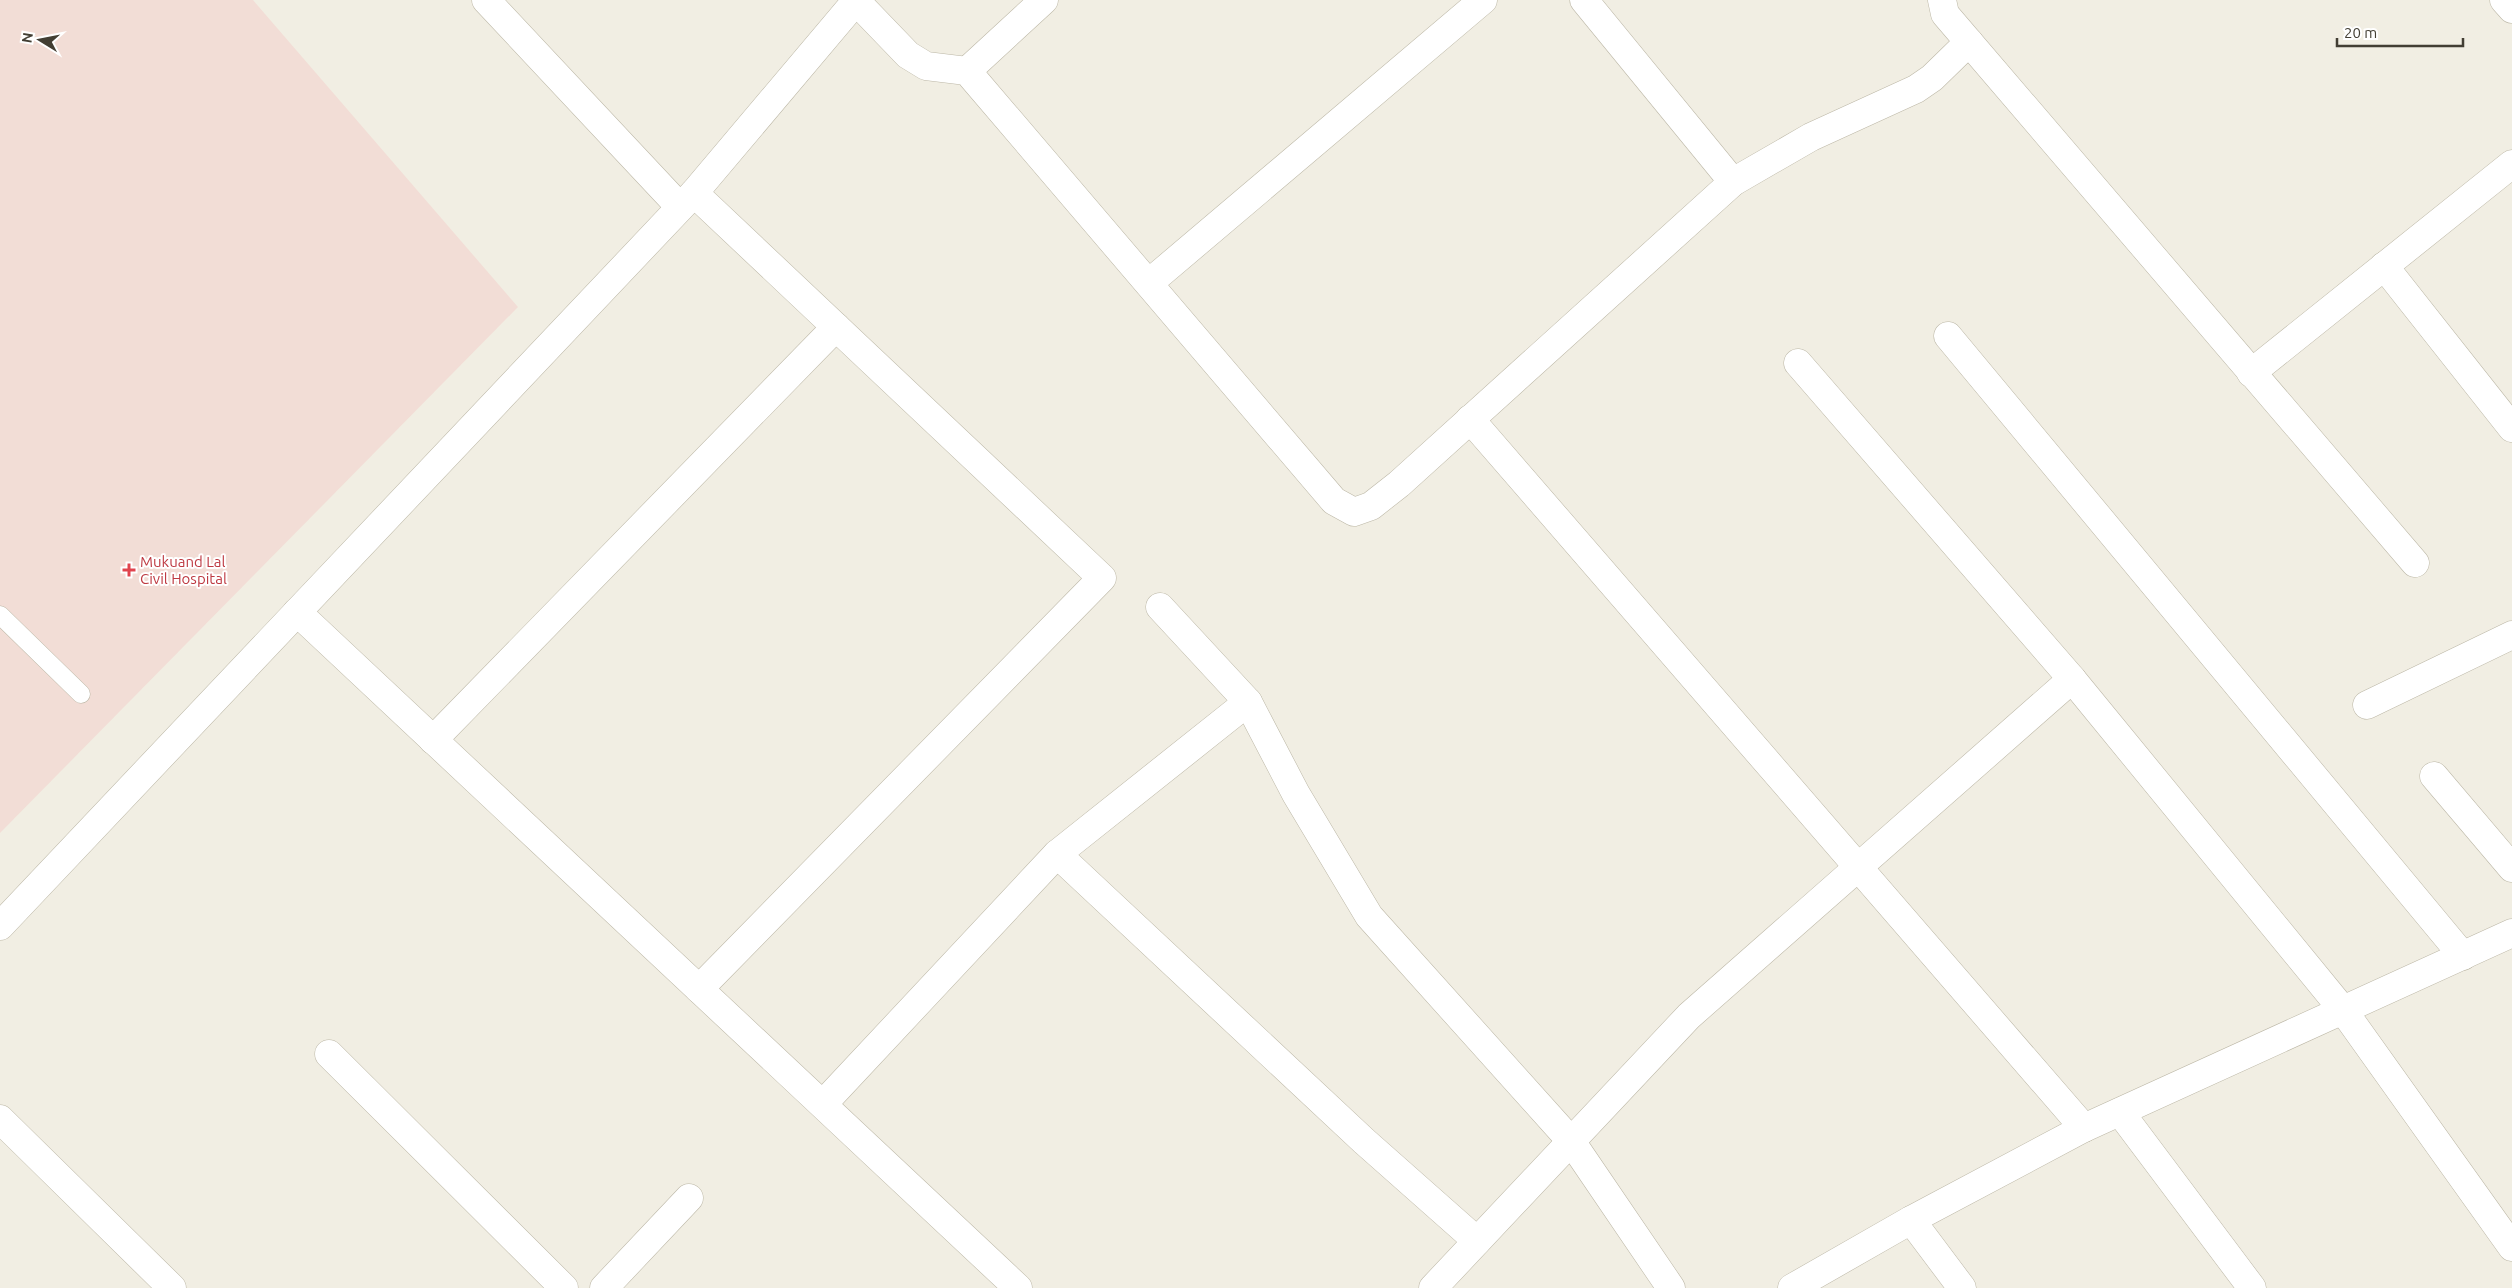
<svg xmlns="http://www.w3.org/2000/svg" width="2512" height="1288" font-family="Ubuntu,sans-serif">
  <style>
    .medical { fill: #f2ddd6 }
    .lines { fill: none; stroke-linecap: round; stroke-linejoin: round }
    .service-casing { stroke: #bcb7a6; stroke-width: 19 }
    .minor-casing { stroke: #bcb7a6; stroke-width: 29 }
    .service { stroke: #fff; stroke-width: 18 }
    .minor { stroke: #fff; stroke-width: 28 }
    .health-dot { fill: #e0444e; stroke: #fff; stroke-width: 2 }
    .labels { text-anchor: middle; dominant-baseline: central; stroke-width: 4; stroke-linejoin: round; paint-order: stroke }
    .health-label { font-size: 15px; fill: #be3a42; stroke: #fff; text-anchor: start }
  </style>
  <rect width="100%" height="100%" fill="#f1eee3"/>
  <polygon class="medical" points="0,0 253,0 518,307 0,833"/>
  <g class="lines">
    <g class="service-casing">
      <polyline id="service" points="0,615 81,694"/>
    </g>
    <g class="minor-casing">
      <g id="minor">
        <polyline points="486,0 680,207"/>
        <polyline points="855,0 908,55 926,66 967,71 1334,501 1354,512 1371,506 1399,484 1733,182 1811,137 1916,89 1932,78 1969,42"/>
        <polyline points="1584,0 1733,182"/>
        <polyline points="1942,0 1945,14 2415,563"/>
        <polyline points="2504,0 2512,9"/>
        <polyline points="967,71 1044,0"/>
        <polyline points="694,193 1102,578 699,989"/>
        <polyline points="2384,266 2512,428"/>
        <polyline points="1149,283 1483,0"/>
        <polyline points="1948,336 2463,956"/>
        <polyline points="1798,363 2072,679 2343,1010 2512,1247"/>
        <polyline points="2251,373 2512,164"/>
        <polyline points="1470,419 2084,1128"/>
        <polyline points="1160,607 1248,702 1296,794 1369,916 1571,1141 1671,1288"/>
        <polyline points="297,612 1018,1288"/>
        <polyline points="2367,705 2512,635"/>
        <polyline points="433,740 836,327"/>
        <polyline points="2434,776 2512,868"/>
        <polyline points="1057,854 1364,1141 1477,1241"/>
        <polyline points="0,926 694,193 856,1"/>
        <polyline points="329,1054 564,1288"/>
        <polyline points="823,1104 1057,854 1248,702"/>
        <polyline points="2120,1112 2252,1288"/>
        <polyline points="0,1119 172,1288"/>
        <polyline points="1911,1220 1962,1288"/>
        <polyline points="604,1288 689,1198"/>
        <polyline points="1433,1288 1689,1016 2072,679"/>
        <polyline points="1792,1288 1911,1220 2084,1128 2512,933"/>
      </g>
    </g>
    <use href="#service" class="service"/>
    <use href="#minor" class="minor"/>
  </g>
  <path class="health-dot" d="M126.5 562.5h5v5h5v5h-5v5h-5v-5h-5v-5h5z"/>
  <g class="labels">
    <g class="health-label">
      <text x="140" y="561">Mukuand Lal<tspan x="140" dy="17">Civil Hospital</tspan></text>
    </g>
  </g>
  <g transform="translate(40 40) rotate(280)" stroke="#ffffff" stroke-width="4" paint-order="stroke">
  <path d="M0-4L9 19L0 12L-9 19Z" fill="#423e33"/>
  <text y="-8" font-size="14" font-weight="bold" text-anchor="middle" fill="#423e33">N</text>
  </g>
  <path d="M2337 38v8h126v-8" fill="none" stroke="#423e33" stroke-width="2.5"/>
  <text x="2344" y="38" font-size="15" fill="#423e33" stroke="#ffffff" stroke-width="4" paint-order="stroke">20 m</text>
</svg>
